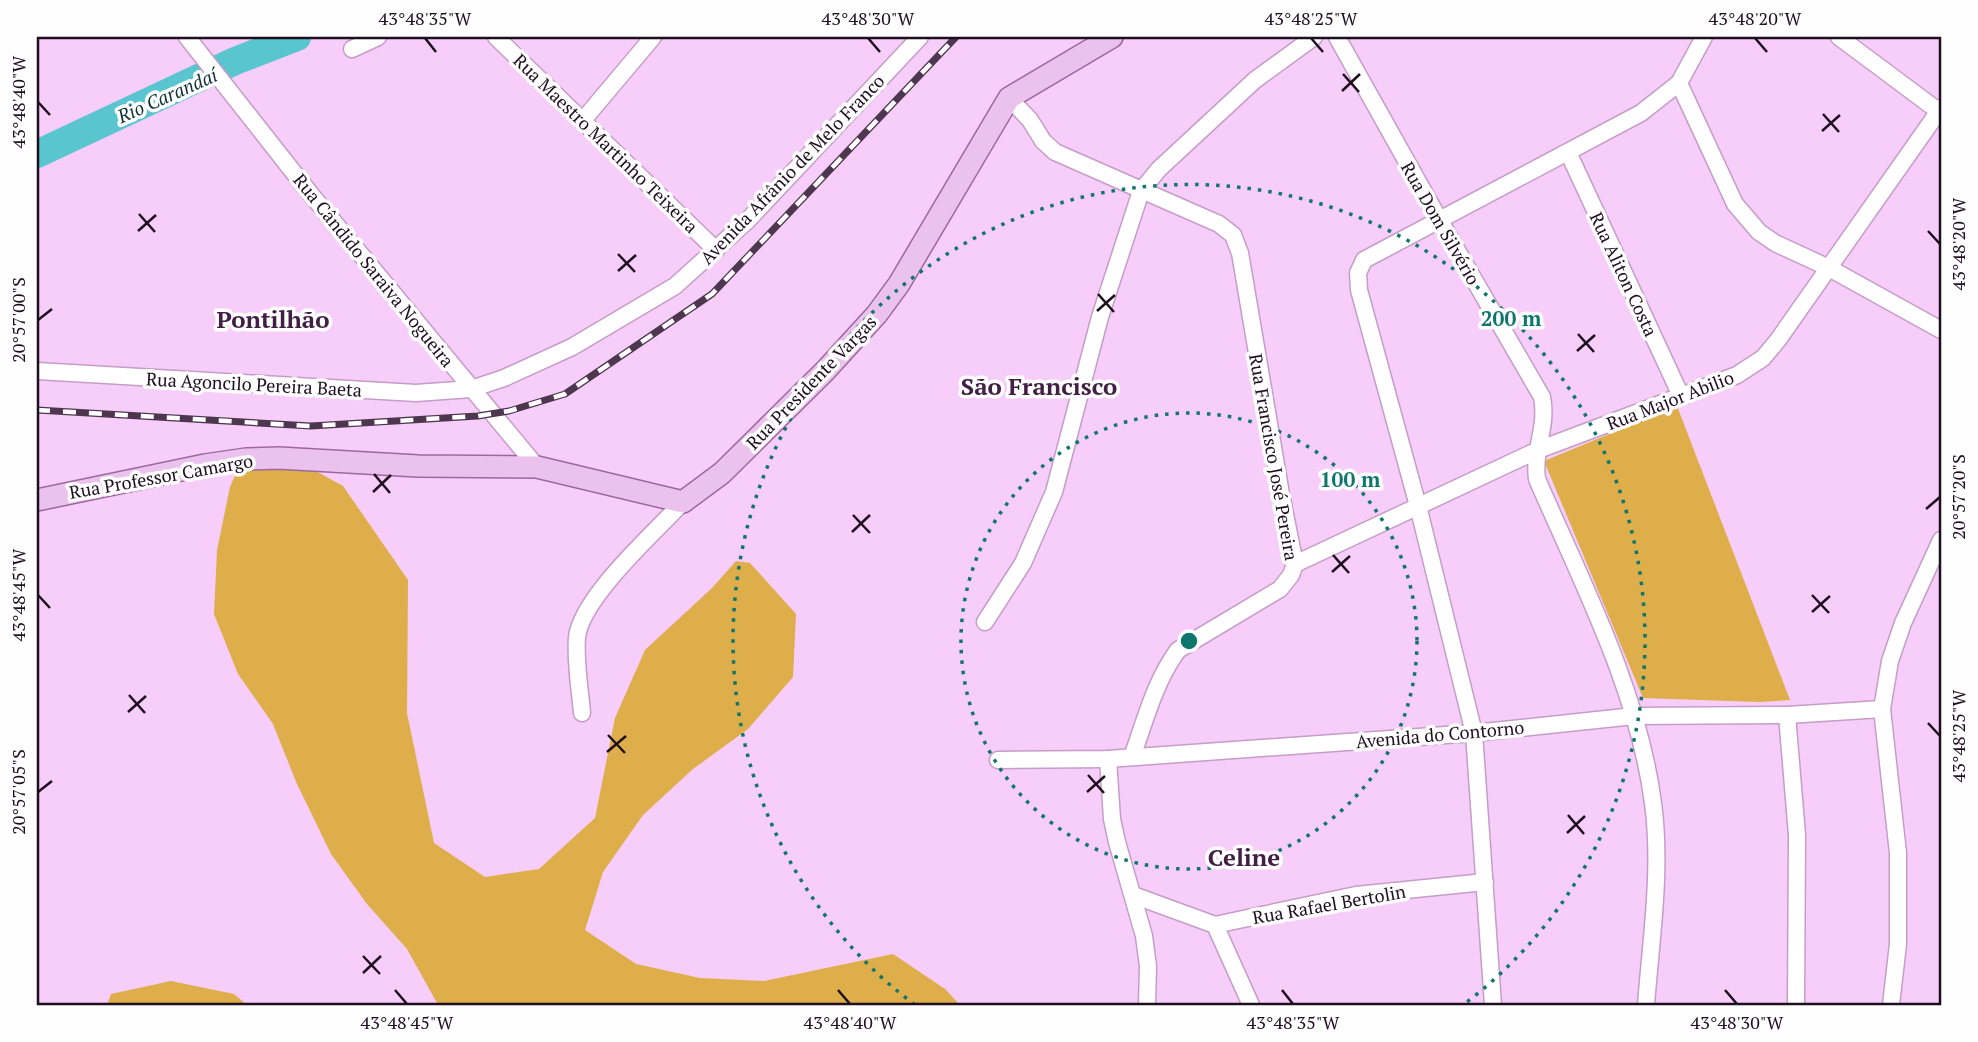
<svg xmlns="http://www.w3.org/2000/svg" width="1978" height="1042" font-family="'PT Serif',serif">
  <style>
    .green { fill: #ddae49 }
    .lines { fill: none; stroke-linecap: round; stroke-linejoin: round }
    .river { stroke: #58c5cf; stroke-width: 28 }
    .minor-casing { stroke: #c59dc8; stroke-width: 19 }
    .major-casing { stroke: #9b699e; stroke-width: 24 }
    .minor { stroke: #fff; stroke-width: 16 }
    .major { stroke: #ebc2ee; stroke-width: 21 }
    .rail-casing { stroke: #4c374e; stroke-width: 7 }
    .rail { stroke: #fefefe; stroke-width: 4.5; stroke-dasharray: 13; stroke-linecap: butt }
    .ticks { fill: none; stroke: #1e0f1f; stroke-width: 2.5 }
    .ring { fill: none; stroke: #0f766e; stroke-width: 3.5; stroke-dasharray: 3.5 7 }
    .labels { text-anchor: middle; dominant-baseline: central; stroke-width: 7; stroke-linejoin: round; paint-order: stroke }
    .street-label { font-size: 18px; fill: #1e0f1f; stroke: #fefefe }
    .water-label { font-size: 19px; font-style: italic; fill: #103235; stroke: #fefefe }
    .district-label { font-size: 24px; font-weight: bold; fill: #412044; stroke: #fefefe }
    .centre { fill: #0f766e; stroke: #fefefe; stroke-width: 3.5 }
    .ring-label { font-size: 21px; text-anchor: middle; font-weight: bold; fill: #0f766e; stroke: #fefefe; stroke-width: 7; stroke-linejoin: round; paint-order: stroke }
    .neatline { fill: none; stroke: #1e0f1f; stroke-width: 2.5 }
    .ticks-label { font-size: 18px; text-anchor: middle; fill: #1e0f1f }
  </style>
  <rect width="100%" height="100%" fill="#f7cdfa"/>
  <g class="green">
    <polygon points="1677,406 1790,700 1760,702 1643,698 1544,461"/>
    <polygon points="241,462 301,463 343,486 408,580 407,713 434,843 485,877 539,869 595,818 615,718 645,650 712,588 736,561 750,563 796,614 793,677 748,729 693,769 643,815 603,872 585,930 636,964 700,978 764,981 893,954 945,989 960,1005 435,1005 437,1003 407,949 367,904 331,854 297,784 273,724 238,674 214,614 217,550 230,487"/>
    <polygon points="171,981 234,994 247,1005 107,1005 111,994"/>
  </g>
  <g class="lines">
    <polyline class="river" points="37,154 235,61 297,37"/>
    <g class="minor-casing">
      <g id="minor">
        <polyline points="187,37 309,192 537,467"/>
        <polyline points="496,37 716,250"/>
        <path d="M1337,37l103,184 102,176c6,30 -9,52 -5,82 45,104 101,210 116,324 9,66 -2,136 -7,202"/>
        <polyline points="1839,37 1941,113"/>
        <polyline points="352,49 378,37"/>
        <polyline points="1679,83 1735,204 1759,232 1775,243 1829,268 1941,330"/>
        <path d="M1009,98l21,22 13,21 12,11 164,72 14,11 7,18 41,241 14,70 -4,11 -11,14 -102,61c-23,31 -33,71 -46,107"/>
        <polyline points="584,119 653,37"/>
        <polyline points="1568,152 1681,396"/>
        <polyline points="37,371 416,393 471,389 504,378 572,347 675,286 748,220 920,37"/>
        <polyline points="1295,564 1538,450 1737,375 1763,358 1778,340 1941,108"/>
        <polyline points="985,622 1023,563 1054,492 1100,317 1141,191 1159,169 1255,80 1314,37"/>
        <path d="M582,713c-2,-24 -7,-51 -5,-76 5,-40 77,-104 106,-135"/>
        <polyline points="1787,715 1797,835 1796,1005"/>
        <polyline points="1108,759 1112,819 1117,842 1144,936 1148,966 1147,1005"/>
        <polyline points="998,760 1108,759 1474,733 1634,716 1787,715 1882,709"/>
        <polyline points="1133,895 1215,925 1251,1005"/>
        <polyline points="1215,925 1356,895 1485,882"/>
        <polyline points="1493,1005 1474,733 1418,506 1359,290 1358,273 1364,260 1641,113 1679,83 1704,37"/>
        <polyline points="1891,1005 1898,944 1898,853 1882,709 1890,661 1903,623 1941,540"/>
      </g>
    </g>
    <g class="major-casing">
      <polyline id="major" points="37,500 205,465 246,459 279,458 418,466 537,467 683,502 722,473 825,371 877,314 899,284 1009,98 1112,37"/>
    </g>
    <use href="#minor" class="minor"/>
    <use href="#major" class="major"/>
    <g class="rail-casing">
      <polyline id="rail" points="37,410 311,426 478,416 509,411 565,394 712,294 956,37"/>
    </g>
    <use href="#rail" class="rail"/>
  </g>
  <path class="ticks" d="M425,38l11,14M868,38l12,14M1311,38l12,14M1755,38l12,14M1343,74l16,18M1342,91l18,-17M38,102l12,13M1823,114l16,18M1822,131l18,-16M139,214l16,18M138,231l18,-16M1928,231l12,13M618,254l17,18M618,271l18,-16M1098,294l16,18M1097,311l18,-16M38,320l14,-11M1578,334l16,18M1577,351l18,-16M374,474l16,19M373,492l18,-17M1926,509l14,-12M853,515l17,18M852,532l18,-17M1333,555l16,18M1332,572l18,-16M38,595l12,13M1812,595l17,18M1812,612l18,-16M129,695l16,18M128,712l18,-16M1928,723l12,13M608,735l17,18M607,752l19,-16M1088,775l16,18M38,792l14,-11M1087,792l18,-16M1568,815l16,19M1567,833l18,-17M363,956l17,18M363,973l18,-17M395,990l12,14M838,990l12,14M1282,990l11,14M1725,990l12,14"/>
  <g class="ring">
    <circle cx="1189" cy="641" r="228"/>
    <path d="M915 1005A456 456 0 1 1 1463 1005"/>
  </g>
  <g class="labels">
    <g class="street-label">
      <text transform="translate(606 143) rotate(44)">Rua Maestro Martinho Teixeira</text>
      <text transform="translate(792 169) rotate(-46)">Avenida Afrânio de Melo Franco</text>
      <text transform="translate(1441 223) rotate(60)">Rua Dom Silvério</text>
      <text transform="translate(374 270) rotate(51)">Rua Cândido Saraiva Nogueira</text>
      <text transform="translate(1624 274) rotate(65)">Rua Aliton Costa</text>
      <text transform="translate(811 382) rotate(-46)">Rua Presidente Vargas</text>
      <text transform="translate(254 384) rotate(3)">Rua Agoncilo Pereira Baeta</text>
      <text transform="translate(1670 400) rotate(-21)">Rua Major Abilio</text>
      <text transform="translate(1274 457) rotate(80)">Rua Francisco José Pereira</text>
      <text transform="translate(161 476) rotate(-10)">Rua Professor Camargo</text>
      <text transform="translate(1440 734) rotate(-5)">Avenida do Contorno</text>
      <text transform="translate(1329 904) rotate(-10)">Rua Rafael Bertolin</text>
    </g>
    <g class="water-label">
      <text transform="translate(167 95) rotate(-24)">Rio Carandaí</text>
    </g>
    <g class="district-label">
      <text x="273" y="319">Pontilhão</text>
      <text x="1039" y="386">São Francisco</text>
      <text x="1244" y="857">Celine</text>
    </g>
  </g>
  <circle cx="1189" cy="641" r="10" class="centre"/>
  <g class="ring-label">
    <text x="1511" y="326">200 m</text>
    <text x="1350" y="487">100 m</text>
  </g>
  <rect width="1978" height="1042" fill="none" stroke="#fefefe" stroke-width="77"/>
  <rect x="38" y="38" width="1902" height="966" class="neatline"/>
  <g class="ticks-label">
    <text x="425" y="25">43°48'35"W</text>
    <text x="868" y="25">43°48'30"W</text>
    <text x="1311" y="25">43°48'25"W</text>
    <text x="1755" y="25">43°48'20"W</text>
    <text transform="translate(19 102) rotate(-90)" y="6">43°48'40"W</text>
    <text transform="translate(1959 244) rotate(-90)" y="6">43°48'20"W</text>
    <text transform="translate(19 320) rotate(-90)" y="6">20°57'00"S</text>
    <text transform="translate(1959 497) rotate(-90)" y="6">20°57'20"S</text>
    <text transform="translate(19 595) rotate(-90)" y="6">43°48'45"W</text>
    <text transform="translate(1959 736) rotate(-90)" y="6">43°48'25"W</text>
    <text transform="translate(19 792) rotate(-90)" y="6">20°57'05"S</text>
    <text x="407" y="1029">43°48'45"W</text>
    <text x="850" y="1029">43°48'40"W</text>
    <text x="1293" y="1029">43°48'35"W</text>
    <text x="1737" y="1029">43°48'30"W</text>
  </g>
</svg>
